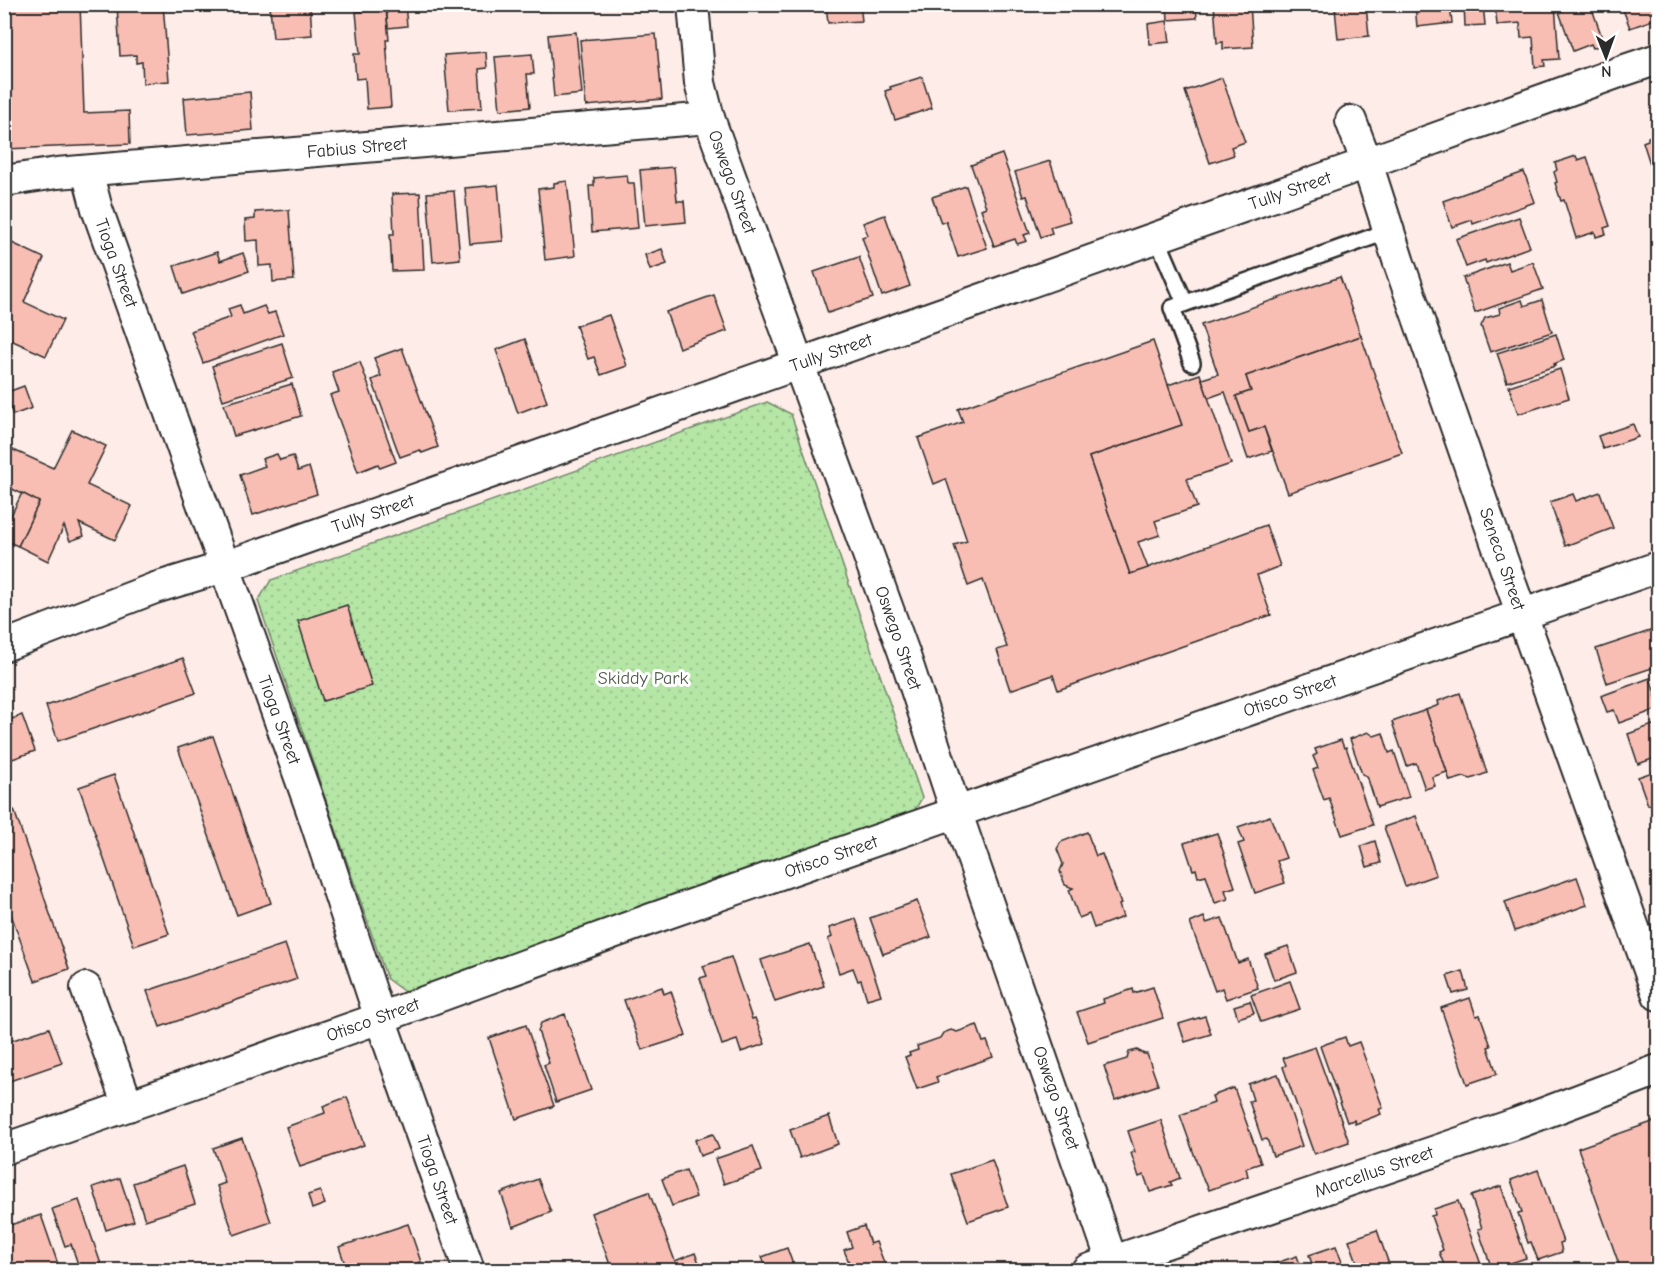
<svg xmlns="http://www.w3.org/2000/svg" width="1663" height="1275" font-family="'Comic Neue',sans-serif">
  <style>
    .park { fill: url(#park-dots); stroke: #708868; stroke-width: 1.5 }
    .building { fill: #f9beb3; stroke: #2b2b2b; stroke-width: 1.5 }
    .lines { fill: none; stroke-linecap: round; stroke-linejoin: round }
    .lane-casing { stroke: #2b2b2b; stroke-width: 20 }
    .street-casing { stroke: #2b2b2b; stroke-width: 34 }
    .lane { stroke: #fff; stroke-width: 15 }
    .street { stroke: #fff; stroke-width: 30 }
    .labels { text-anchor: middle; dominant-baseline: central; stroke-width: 6; stroke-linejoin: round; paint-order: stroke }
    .street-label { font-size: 18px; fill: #2b2b2b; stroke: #fff }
    .park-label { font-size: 18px; fill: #4e5a4a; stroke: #fff }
  </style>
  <defs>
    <pattern id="park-dots" width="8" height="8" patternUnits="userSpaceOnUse" patternTransform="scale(1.5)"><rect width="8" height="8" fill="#b5e6a6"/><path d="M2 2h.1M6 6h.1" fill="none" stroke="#9cc58f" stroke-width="1.8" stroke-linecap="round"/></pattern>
  </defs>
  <rect width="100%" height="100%" fill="#fdece8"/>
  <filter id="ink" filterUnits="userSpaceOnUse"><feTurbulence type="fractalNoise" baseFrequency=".0167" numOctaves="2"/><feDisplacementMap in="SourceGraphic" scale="12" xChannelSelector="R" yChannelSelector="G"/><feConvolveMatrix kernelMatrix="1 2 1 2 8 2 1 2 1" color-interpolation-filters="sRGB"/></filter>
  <g filter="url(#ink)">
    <polygon class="park" points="767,402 791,414 922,798 912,815 406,993 387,979 258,601 271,580"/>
    <g class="building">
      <polygon points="4,4 80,4 84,113 129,111 130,144 4,149"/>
      <polygon points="117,4 163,4 169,81 143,83 142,62 136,63 136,55 120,56"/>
      <polygon points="275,4 313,4 310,5 312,35 273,38 270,7 275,6"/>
      <polygon points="386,4 405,4 407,26 388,28"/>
      <polygon points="492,4 531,4 531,6 493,9"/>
      <polygon points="535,4 568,4 568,8 536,11"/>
      <polygon points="826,4 860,4 862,21 828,23"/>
      <polygon points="1167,4 1196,4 1197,18 1168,20"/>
      <polygon points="1214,4 1250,4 1253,47 1223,49 1223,42 1217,43"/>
      <polygon points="1415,4 1450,4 1452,23 1417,27"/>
      <polygon points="1464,4 1483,4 1485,25 1465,26"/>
      <polygon points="1495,4 1555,4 1559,59 1544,60 1545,66 1535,67 1533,37 1521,38 1520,23 1497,25"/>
      <polygon points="1562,4 1596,4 1591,6 1603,40 1601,40 1603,44 1593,48 1591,44 1573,51 1559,12 1564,10"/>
      <polygon points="1621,4 1654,4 1658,18 1630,28"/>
      <polygon points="1366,5 1369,36 1338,39 1335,8"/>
      <polygon points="386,10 389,40 386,40 391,107 367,109 365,78 356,79 354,54 360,54 356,12"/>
      <polygon points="1167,21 1170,42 1150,44 1148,24"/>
      <polygon points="576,32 582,94 554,97 548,35"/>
      <polygon points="656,34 662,99 586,106 580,40"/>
      <polygon points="486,52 487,68 479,69 482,108 449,110 444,55"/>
      <polygon points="532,54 534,74 527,74 530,107 500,110 495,57"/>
      <polygon points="922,77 932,108 895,120 885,91 891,89 890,87"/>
      <polygon points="1222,78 1245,142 1231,147 1234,155 1210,163 1185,91"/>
      <polygon points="250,92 253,130 187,135 184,98"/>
      <polygon points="1658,134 1658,189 1643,142 1648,140 1648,137"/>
      <polygon points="1002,154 1030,233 1024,235 1027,241 1017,244 1015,239 994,246 981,209 986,207 971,165"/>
      <polygon points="1576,156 1578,160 1587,157 1610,226 1604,228 1606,234 1596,237 1595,232 1576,238 1564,200 1561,201 1555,183 1557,182 1554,172 1557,170 1555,163"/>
      <polygon points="1050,161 1070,221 1050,227 1052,233 1041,237 1027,196 1023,197 1015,172"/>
      <polygon points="674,167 677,201 684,201 686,222 645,226 640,170"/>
      <polygon points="1524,172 1535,202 1473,224 1472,220 1452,227 1443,201"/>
      <polygon points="627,175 628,183 634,183 638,228 592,232 589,186 594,186 594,178"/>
      <polygon points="567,181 575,256 545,260 538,189 554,187 554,183"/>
      <polygon points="498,185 503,241 470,244 465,188"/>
      <polygon points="966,186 987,248 958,257 946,221 941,223 932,197"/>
      <polygon points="454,191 460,259 433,262 427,193"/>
      <polygon points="420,193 424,270 392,271 390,234 394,234 392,194"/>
      <polygon points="289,210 294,280 273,282 272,265 259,266 258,240 246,241 245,220 255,219 255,212"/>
      <polygon points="885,215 910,286 882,296 862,237 868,235 863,223"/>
      <polygon points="1519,217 1530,247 1486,263 1485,260 1466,267 1456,239"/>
      <polygon points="10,242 44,258 24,302 63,320 46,356 4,337 4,254"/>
      <polygon points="662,249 667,264 650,270 645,255"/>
      <polygon points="217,252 220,261 243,253 249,271 183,294 174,266"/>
      <polygon points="859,257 873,298 828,313 814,272"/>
      <polygon points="1507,262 1510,270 1533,262 1543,289 1475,313 1463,278"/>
      <polygon points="1340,277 1361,336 1246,376 1251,391 1236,396 1249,432 1264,427 1272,451 1248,459 1225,392 1208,398 1202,379 1218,374 1201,325"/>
      <polygon points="714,295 727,331 679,348 666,312"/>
      <polygon points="1522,300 1524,306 1542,300 1552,332 1490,352 1481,326 1485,318 1500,314 1499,308"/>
      <polygon points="240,305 243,314 264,306 268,314 275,312 283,334 203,363 191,331 231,317 228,309"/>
      <polygon points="609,315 627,366 601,375 594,357 588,359 576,326"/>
      <polygon points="1556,334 1564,360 1554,364 1555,366 1507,382 1497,353"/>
      <polygon points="1361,336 1402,453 1288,493 1264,427 1249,432 1236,396 1251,391 1246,376"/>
      <polygon points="525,339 547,402 518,413 496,350"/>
      <polygon points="1153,341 1182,425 1089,457 1130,574 1266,525 1280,566 1257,575 1271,615 1058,690 1053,675 1010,690 997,650 1007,647 983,580 968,586 954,545 967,541 946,479 934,484 918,438 963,422 958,409"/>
      <polygon points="282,343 293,378 223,400 212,366"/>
      <polygon points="402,348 438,447 422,453 420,450 400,457 372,380 381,376 374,358"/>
      <polygon points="360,362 396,462 380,468 378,464 358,472 330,395 339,392 332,372"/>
      <polygon points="1560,369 1569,398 1518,414 1509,386"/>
      <polygon points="1200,374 1231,464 1187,479 1197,507 1155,521 1160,535 1138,542 1148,568 1130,574 1089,457 1182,425 1168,385"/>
      <polygon points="292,384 301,416 234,436 224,404"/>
      <polygon points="24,386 32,408 13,415 5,393"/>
      <polygon points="1633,424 1638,437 1603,449 1598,436"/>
      <polygon points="72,430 106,446 87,485 132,506 115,540 79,523 84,536 70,541 64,526 48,561 18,546 39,502 4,485 4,458 9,448 53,468"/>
      <polygon points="277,454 280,460 293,456 298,471 309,467 317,494 253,515 240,475 265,466 262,459"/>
      <polygon points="1600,492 1613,528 1565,546 1550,502 1573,494 1576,501"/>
      <polygon points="22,493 39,502 18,546 4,540 4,530"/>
      <polygon points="347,605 372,686 323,701 298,621"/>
      <polygon points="1653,630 1658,646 1658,666 1607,683 1596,649"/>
      <polygon points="183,658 196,693 58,741 46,706"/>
      <polygon points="1650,678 1658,703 1658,709 1619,723 1614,710 1607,712 1601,696"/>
      <polygon points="1460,693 1487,773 1471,779 1464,777 1450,781 1426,710 1439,705 1438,701"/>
      <polygon points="1426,710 1447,772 1432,777 1435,786 1425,789 1416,763 1407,766 1392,722"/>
      <polygon points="22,715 35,751 4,762 4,722"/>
      <polygon points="1658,723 1658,757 1638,764 1628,734"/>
      <polygon points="1368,732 1374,736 1383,733 1389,753 1394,751 1409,797 1377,807 1367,776 1362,774 1350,739"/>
      <polygon points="213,736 271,903 237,915 178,748"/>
      <polygon points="1341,740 1344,748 1346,747 1373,825 1342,835 1329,798 1324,800 1313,770 1318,768 1313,756 1317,754 1315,749"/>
      <polygon points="1658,770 1658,802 1648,805 1638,777"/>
      <polygon points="114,775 169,934 134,946 79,787"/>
      <polygon points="14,810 69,969 35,981 4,895 4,813"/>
      <polygon points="1270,816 1286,858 1277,861 1285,883 1255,893 1238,844 1244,842 1238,827"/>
      <polygon points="1416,816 1436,875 1405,886 1384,827"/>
      <polygon points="1087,832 1096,856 1102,854 1121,904 1119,905 1123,917 1094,928 1089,914 1079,918 1069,890 1073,888 1065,885 1060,871 1063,864 1057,849 1061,842"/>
      <polygon points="1217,833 1235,887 1225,890 1228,899 1215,903 1206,875 1198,877 1196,869 1193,870 1184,843"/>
      <polygon points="1375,841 1381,863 1367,867 1361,846"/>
      <polygon points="1577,877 1587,905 1515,931 1505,902"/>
      <polygon points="917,901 931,937 883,954 870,918"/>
      <polygon points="1204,917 1206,923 1222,918 1238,963 1248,959 1258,988 1226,999 1222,988 1215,991 1190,923"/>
      <polygon points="856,919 881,995 867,999 861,980 858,981 853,968 839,973 828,939 832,937 829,928"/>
      <polygon points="285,944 297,979 160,1027 147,991"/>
      <polygon points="810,944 824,986 775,1002 761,960"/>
      <polygon points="1288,946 1297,972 1274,980 1265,954"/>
      <polygon points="731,957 752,1019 755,1018 765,1044 741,1052 737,1040 722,1045 700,978 707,976 703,966"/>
      <polygon points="1463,971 1468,990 1453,994 1447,976"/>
      <polygon points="1290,981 1300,1009 1261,1022 1251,995"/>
      <polygon points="662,987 664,994 671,991 686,1036 642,1050 624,1000"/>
      <polygon points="1153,987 1163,1018 1088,1042 1077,1012 1104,1003 1103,999 1133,989 1134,993"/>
      <polygon points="1470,998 1476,1016 1480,1015 1491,1046 1488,1047 1497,1074 1467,1084 1441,1008"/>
      <polygon points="1250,1001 1254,1013 1238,1018 1234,1006"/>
      <polygon points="565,1014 591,1090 556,1102 544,1065 549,1063 538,1031 541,1023"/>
      <polygon points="1205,1016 1211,1034 1185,1042 1179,1024"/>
      <polygon points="526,1025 554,1106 516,1119 489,1038"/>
      <polygon points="977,1025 983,1042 987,1041 993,1057 936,1077 938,1082 917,1089 905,1057 910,1055 909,1053 918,1050 917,1046 940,1038 943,1033 951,1030 957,1032"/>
      <polygon points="49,1028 62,1063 4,1083 4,1043"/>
      <polygon points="1345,1037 1348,1046 1359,1042 1383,1108 1379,1109 1381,1114 1355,1124 1354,1120 1347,1122 1320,1046"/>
      <polygon points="1315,1047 1349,1142 1314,1154 1283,1067 1286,1065 1283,1058"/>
      <polygon points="1137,1050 1144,1054 1147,1054 1158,1085 1115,1100 1104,1066 1127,1059 1129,1052"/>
      <polygon points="1278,1074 1302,1146 1273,1156 1267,1139 1262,1140 1249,1101 1253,1100 1248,1084"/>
      <polygon points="1234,1088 1261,1163 1246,1168 1248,1176 1209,1190 1206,1182 1204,1182 1180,1115 1214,1103 1212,1096"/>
      <polygon points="347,1097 364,1145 300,1167 286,1127 325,1113 323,1106"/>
      <polygon points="829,1116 838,1144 800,1158 790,1130"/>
      <polygon points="1161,1120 1180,1178 1170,1182 1172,1185 1150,1192 1144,1175 1139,1177 1131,1153 1135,1152 1128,1131"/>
      <polygon points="1658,1120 1658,1270 1621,1270 1578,1148"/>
      <polygon points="713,1134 719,1149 700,1156 695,1140"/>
      <polygon points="242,1138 271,1222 234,1235 217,1186 225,1183 213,1148"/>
      <polygon points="753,1146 762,1171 724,1184 715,1159"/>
      <polygon points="992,1160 1008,1207 968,1221 951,1174"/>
      <polygon points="183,1166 195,1204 145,1220 133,1183"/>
      <polygon points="686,1170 696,1197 672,1206 662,1179"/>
      <polygon points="1538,1170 1563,1242 1560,1243 1562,1252 1538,1260 1531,1242 1528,1243 1518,1213 1522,1212 1511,1180"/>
      <polygon points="120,1178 134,1221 106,1230 93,1187"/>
      <polygon points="538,1179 551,1212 513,1227 501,1193"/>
      <polygon points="1501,1186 1526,1258 1492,1269 1478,1229 1482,1228 1471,1196"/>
      <polygon points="320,1191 325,1204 312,1209 308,1195"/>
      <polygon points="649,1192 675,1261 695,1253 702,1270 612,1270 591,1213"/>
      <polygon points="79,1200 103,1270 80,1270 71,1244 65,1246 52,1209"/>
      <polygon points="1458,1201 1483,1270 1446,1270 1439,1252 1443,1250 1431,1216 1435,1215 1434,1209"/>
      <polygon points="41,1215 60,1270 4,1270 4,1227"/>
      <polygon points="408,1224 421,1262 394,1270 347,1270 339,1247"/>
      <polygon points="864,1226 870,1244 876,1242 887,1270 852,1270 844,1250 852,1247 847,1232"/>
      <polygon points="1377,1230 1391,1270 1360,1270 1349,1240"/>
      <polygon points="1336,1246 1345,1270 1314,1270 1309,1255"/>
      <polygon points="787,1248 795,1270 767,1270 762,1257"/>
      <polygon points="1297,1256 1302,1270 1265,1270 1264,1267"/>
      <polygon points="1429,1263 1432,1270 1408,1270"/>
    </g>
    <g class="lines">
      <g class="lane-casing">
        <g id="lane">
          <polyline points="1157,238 1185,303"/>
          <polyline points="1192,363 1172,308 1389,231"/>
        </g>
      </g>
      <g class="street-casing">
        <g id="street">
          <polyline points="693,4 700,83 709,118 904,653 957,814 1115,1270"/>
          <polyline points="1351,121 1367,163 1399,263 1496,542 1658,995"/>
          <polyline points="87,171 97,209 312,811 380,1018 469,1270"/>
          <polyline points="4,181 57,173 709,118"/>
          <polyline points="4,646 155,588 224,567 1367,163 1625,70 1658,59"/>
          <polyline points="86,988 128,1106"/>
          <polyline points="4,1149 380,1018 651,919 1658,567"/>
          <polyline points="1087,1270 1515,1124 1658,1070"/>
        </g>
      </g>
      <use href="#lane" class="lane"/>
      <use href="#street" class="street"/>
    </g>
  </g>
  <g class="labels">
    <g class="street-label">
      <text transform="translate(357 148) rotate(-5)">Fabius Street</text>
      <text transform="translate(732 182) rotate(70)">Oswego Street</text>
      <text transform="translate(1290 191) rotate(-19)">Tully Street</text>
      <text transform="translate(116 263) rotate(70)">Tioga Street</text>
      <text transform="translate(831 353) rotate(-19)">Tully Street</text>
      <text transform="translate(373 514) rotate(-19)">Tully Street</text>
      <text transform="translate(1502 559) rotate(71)">Seneca Street</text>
      <text transform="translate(898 638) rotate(71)">Oswego Street</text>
      <text transform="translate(1290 696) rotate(-19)">Otisco Street</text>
      <text transform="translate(279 720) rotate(70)">Tioga Street</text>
      <text transform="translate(831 857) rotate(-19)">Otisco Street</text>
      <text transform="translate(373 1020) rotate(-20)">Otisco Street</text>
      <text transform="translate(1056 1098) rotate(71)">Oswego Street</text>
      <text transform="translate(1374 1172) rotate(-19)">Marcellus Street</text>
      <text transform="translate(437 1180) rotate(71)">Tioga Street</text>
    </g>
    <g class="park-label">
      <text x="643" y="678">Skiddy Park</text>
    </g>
  </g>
  <rect width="1663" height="1275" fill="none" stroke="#fff" stroke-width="24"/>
  <rect x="12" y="12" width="1639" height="1251" fill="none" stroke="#2b2b2b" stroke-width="2" filter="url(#ink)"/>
  <g transform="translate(1606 57) rotate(179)" stroke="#ffffff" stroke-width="4.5" paint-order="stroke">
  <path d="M0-4.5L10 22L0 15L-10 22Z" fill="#2b2b2b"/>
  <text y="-9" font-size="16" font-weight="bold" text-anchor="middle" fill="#2b2b2b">N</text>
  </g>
</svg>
